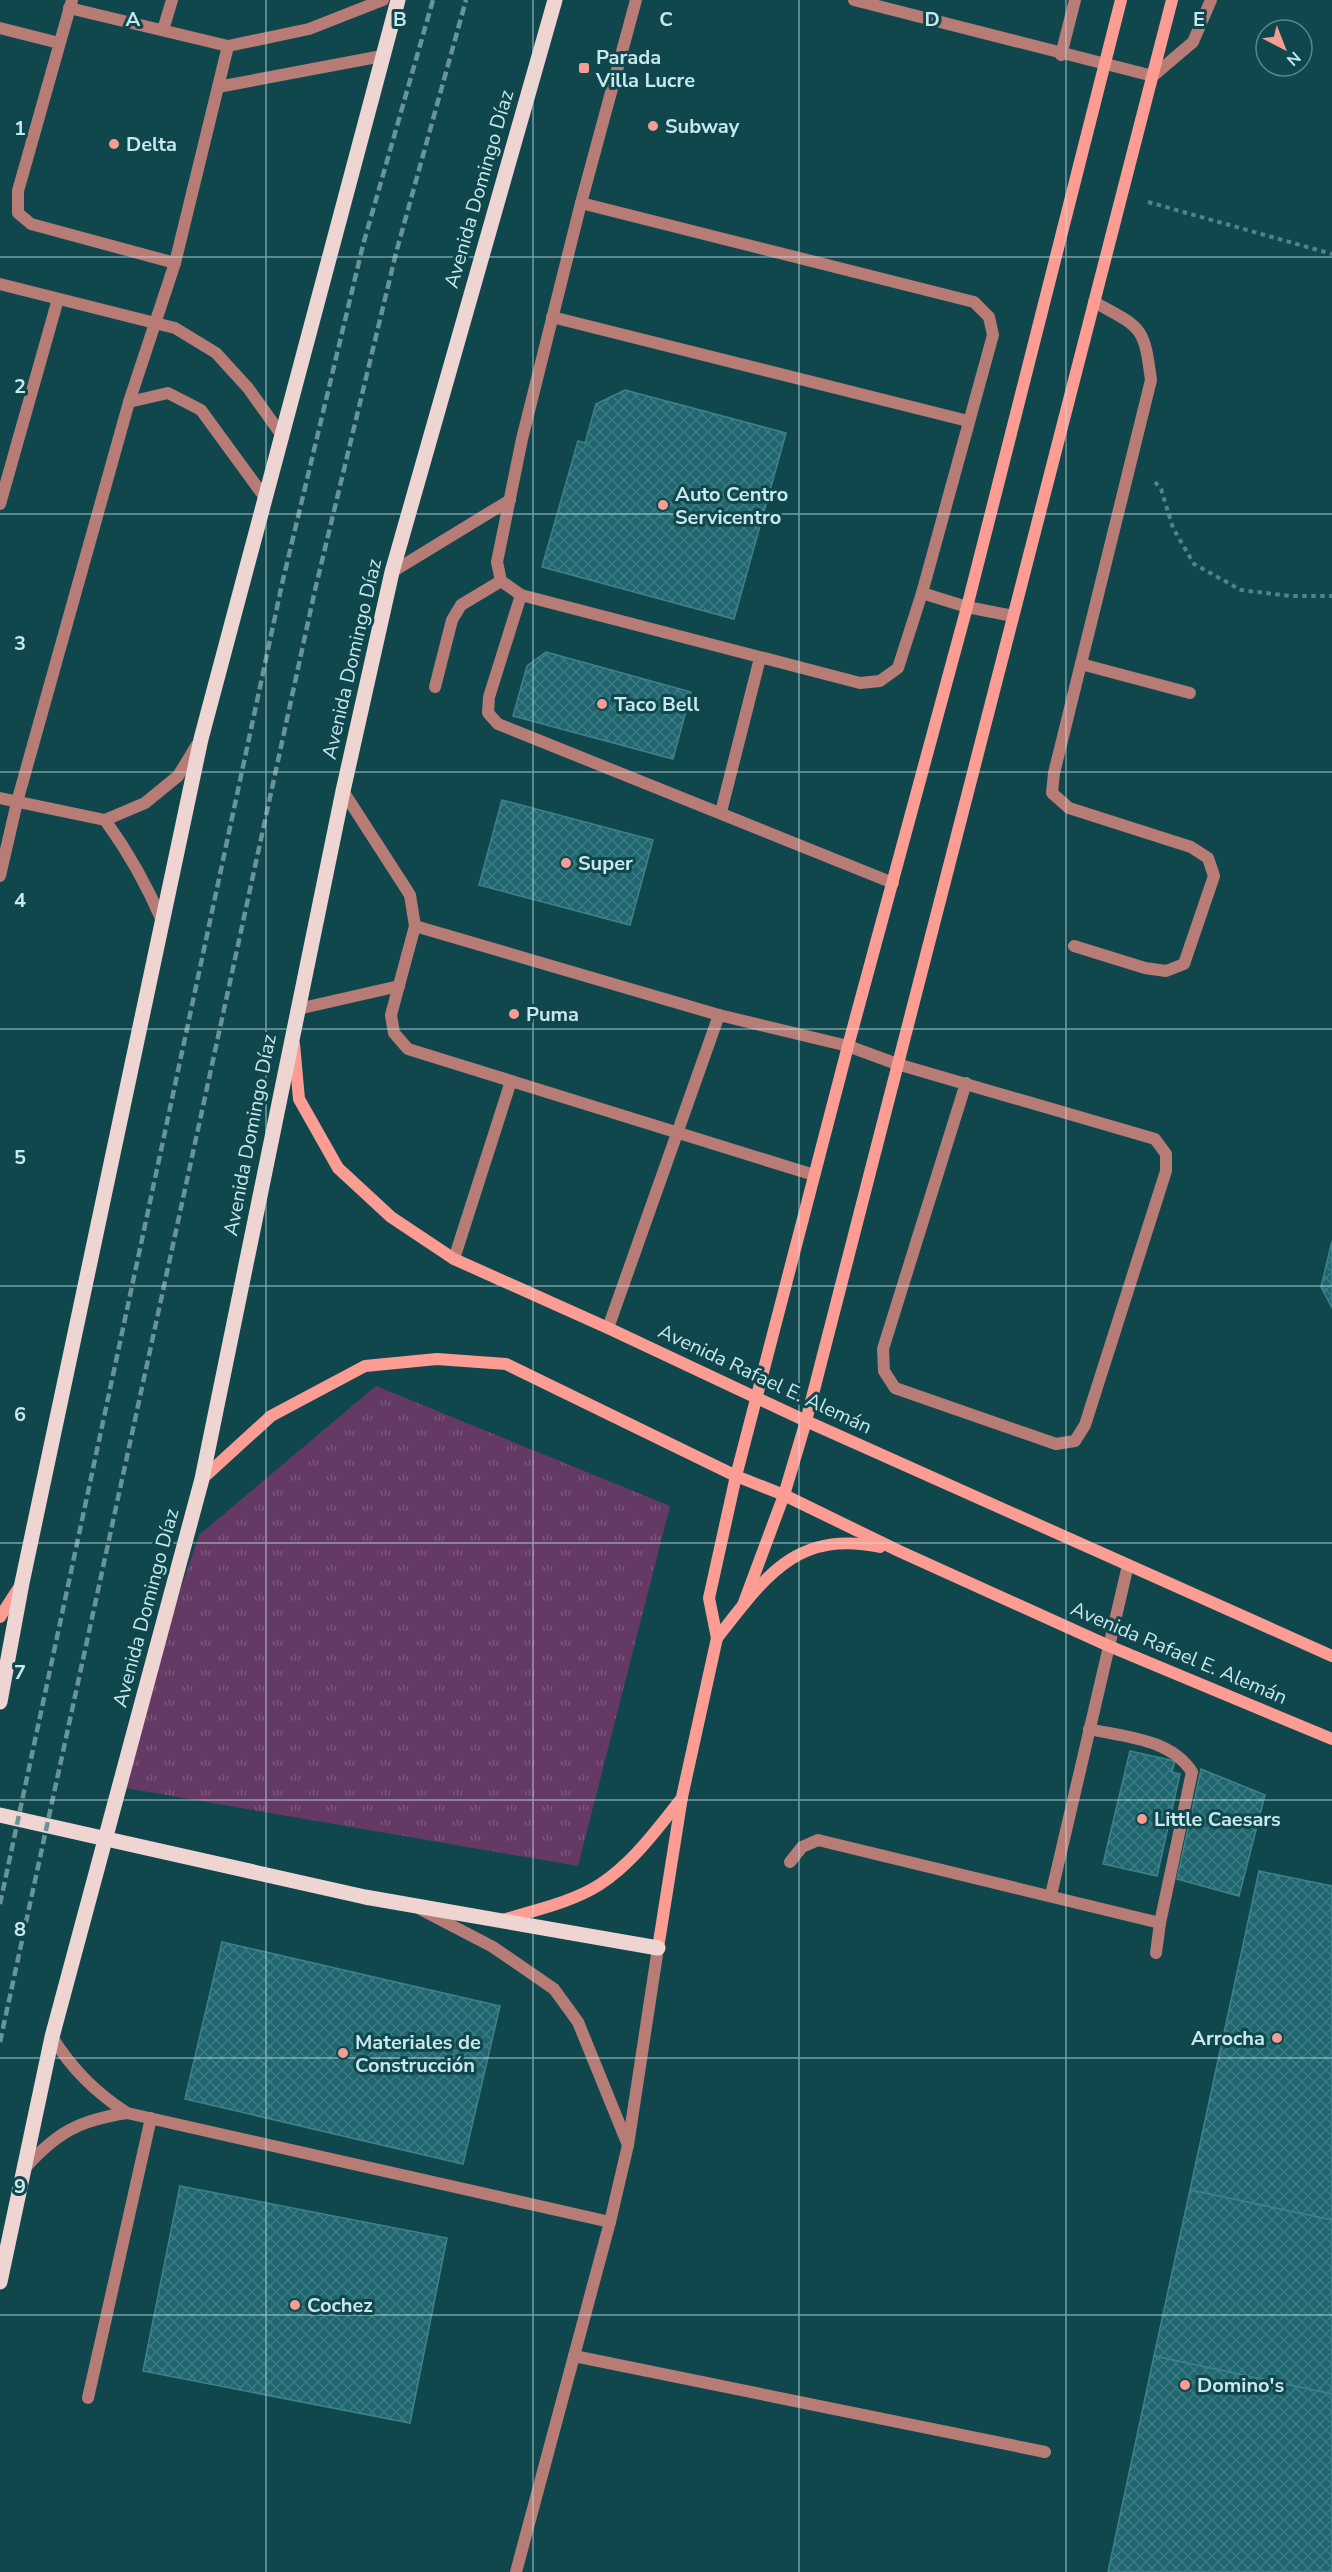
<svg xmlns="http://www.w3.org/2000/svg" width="1332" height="2572" font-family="'Nunito Sans',sans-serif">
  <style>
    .park { fill: url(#park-tufts) }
    .building { fill: url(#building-cross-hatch); stroke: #3e828a; stroke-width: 1.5 }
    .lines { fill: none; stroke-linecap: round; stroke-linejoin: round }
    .path { stroke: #548288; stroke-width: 4; stroke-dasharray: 4.5 4.5; stroke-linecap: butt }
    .lane { stroke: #b87c76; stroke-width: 12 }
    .secondary { stroke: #fc9c93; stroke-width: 12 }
    .primary { stroke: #efd5d2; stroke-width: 15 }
    .rail { stroke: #689499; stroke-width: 4.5; stroke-dasharray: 9 4.5; stroke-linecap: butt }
    .grid { fill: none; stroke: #c7e8ec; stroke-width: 1.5; stroke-opacity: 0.55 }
    .poi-dot { fill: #f59c93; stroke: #10474d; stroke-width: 2 }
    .labels { text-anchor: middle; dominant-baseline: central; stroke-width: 6; stroke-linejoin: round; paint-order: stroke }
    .poi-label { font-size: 20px; font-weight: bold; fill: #c7e8ec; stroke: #10474d; text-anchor: start }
    .street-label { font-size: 20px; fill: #c7e8ec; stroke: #10474d }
    .grid-label { font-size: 20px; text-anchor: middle; font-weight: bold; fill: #c7e8ec; stroke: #10474d; stroke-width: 6; stroke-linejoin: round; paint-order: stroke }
  </style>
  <defs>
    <pattern id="park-tufts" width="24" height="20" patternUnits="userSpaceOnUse" patternTransform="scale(1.5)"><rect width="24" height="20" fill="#643a65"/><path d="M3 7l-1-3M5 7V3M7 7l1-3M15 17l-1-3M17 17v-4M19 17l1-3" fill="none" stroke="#79567b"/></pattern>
    <pattern id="building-cross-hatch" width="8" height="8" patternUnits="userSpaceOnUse" patternTransform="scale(1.5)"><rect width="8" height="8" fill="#1f666e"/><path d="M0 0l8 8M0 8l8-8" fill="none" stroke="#3e7c83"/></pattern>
  </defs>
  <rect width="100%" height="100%" fill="#10474d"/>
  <polygon class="park" points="376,1386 670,1506 578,1866 114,1786 199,1535"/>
  <g class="building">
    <polygon points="625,390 786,433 734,619 542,567 578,441 585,443 596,404"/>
    <polygon points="546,652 691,692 673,759 513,716 527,666"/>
    <polygon points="502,800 653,840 630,925 479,885"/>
    <polygon points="1332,1241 1332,1308 1321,1287"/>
    <polygon points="1130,1751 1175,1761 1172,1772 1180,1774 1157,1876 1103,1864"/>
    <polygon points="1201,1769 1265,1795 1239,1896 1177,1879"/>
    <polygon points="1259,1871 1332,1886 1332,2220 1190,2190"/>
    <polygon points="222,1942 500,2006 463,2164 185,2099"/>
    <polygon points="180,2186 447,2238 410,2423 143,2371"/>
    <polygon points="1190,2190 1332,2220 1332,2394 1154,2356"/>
    <polygon points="1154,2356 1332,2394 1332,2572 1108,2572"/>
  </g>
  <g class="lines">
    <g class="path">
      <polyline points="1148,202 1332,254"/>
      <polyline points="1155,482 1161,489 1173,528 1194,564 1241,590 1290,596 1332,596"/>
    </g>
    <g class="lane">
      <polyline points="72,0 18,191 18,213 31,224 175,263"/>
      <polyline points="636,0 581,203 522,439 497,562 501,581 521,595 860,683 880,681 898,668 922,593"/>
      <polyline points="854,0 1153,76 1193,42 1211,0"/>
      <polyline points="69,8 228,46 309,29 383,0"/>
      <polyline points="0,28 59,43"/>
      <polyline points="163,30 172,0"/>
      <polyline points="1061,55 1075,0"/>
      <polyline points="218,87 382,56"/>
      <polyline points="581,203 974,302 989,317 993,335 922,593 967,607 1013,616"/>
      <polyline points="0,284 175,328 216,353 248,388 283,437"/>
      <polyline points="552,317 968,421"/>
      <polyline points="129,402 168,393 201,410 266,499"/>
      <polyline points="0,504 58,299"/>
      <polyline points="392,572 510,500"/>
      <polyline points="521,595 489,697 488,713 498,724 893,883"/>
      <polyline points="1081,664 1190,693"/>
      <polyline points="435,687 452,620 461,605 501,581"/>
      <polyline points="343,791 410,895 415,926 391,1015 394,1033 408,1049 814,1175"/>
      <polyline points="0,798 105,820 145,803 178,776 197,745"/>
      <polyline points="721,812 760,658"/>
      <path d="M105,820c24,33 42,65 58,103"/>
      <polyline points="0,876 17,802 129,402 175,263 228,46"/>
      <polyline points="415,926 719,1015 848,1046 897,1064 1155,1139 1166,1154 1166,1171 1085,1425 1075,1441 1056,1444 895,1388 884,1371 883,1349 966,1083"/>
      <path d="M1074,946l71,22 21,3 18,-7 30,-88 -6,-18 -17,-11 -122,-39 -17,-15 2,-20 97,-393c-7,-54 -9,-52 -57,-78"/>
      <polyline points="298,1009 399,986"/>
      <polyline points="454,1259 511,1081"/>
      <polyline points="608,1328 719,1015"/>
      <path d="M1089,1729c37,8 82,10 103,43l-32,151"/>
      <polyline points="790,1862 802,1847 818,1840 1160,1923 1156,1953"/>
      <polyline points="1051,1895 1128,1565"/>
      <polyline points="420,1909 493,1947 554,1989 578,2022 628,2145"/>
      <path d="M52,2037c20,32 43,55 75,76"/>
      <path d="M25,2168c32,-36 55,-48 102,-55l483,109"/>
      <polyline points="574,2356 1045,2452"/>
      <polyline points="88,2398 151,2118"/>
      <polyline points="516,2572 610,2222 628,2145 658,1948"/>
    </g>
    <g class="secondary">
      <polyline points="294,1044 299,1099 338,1168 391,1217 454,1259 608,1328 806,1421 1332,1656"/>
      <polyline points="202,1479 271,1416 365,1366 437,1359 506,1364 736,1476 784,1495 899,1551 1109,1646 1332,1739"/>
      <polyline points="743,1605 784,1495 806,1421 1172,0"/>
      <polyline points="0,1617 20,1586"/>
      <path d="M717,1638c47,-59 78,-109 163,-91"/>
      <path d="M503,1920c32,-10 67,-17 96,-35 34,-22 58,-56 83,-87"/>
      <polyline points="658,1948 682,1797 717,1638 709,1598 736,1476 848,1046 967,607 1121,0"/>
    </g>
    <g class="primary">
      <polyline points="0,1702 22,1583 201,739 398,0"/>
      <polyline points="0,1815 365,1897 658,1948"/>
      <polyline points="0,2282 52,2037 202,1479 343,791 392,572 555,0"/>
    </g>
    <g class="rail">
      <polyline points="0,1904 282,584 363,245 433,0"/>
      <polyline points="0,2042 315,590 396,253 466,0"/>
    </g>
  </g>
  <path class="grid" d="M266,0v2572M533,0v2572M799,0v2572M1066,0v2572M0,257h1332M0,514h1332M0,772h1332M0,1029h1332M0,1286h1332M0,1543h1332M0,1800h1332M0,2058h1332M0,2315h1332"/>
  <g class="poi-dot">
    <rect x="578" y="62" width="12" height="12" rx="3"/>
    <circle cx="653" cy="126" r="6"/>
    <circle cx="114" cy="144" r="6"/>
    <circle cx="663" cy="505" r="6"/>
    <circle cx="602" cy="704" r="6"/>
    <circle cx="566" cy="863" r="6"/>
    <circle cx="514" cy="1014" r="6"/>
    <circle cx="1142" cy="1819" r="6"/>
    <circle cx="1277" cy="2038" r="6"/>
    <circle cx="343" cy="2053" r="6"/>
    <circle cx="295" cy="2305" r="6"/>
    <circle cx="1185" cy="2385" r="6"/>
  </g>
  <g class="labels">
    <g class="poi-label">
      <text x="596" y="57">Parada<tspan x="596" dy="23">Villa Lucre</tspan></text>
      <text x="665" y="126">Subway</text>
      <text x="126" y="144">Delta</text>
      <text x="675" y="494">Auto Centro<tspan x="675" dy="23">Servicentro</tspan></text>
      <text x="614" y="704">Taco Bell</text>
      <text x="578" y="863">Super</text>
      <text x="526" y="1014">Puma</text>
      <text x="1154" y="1819">Little Caesars</text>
      <text x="1265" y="2038" text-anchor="end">Arrocha</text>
      <text x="355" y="2042">Materiales de<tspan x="355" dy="23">Construcción</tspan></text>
      <text x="307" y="2305">Cochez</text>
      <text x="1197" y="2385">Domino's</text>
    </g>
    <g class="street-label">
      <text transform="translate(479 189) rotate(-74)">Avenida Domingo Díaz</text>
      <text transform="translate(352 659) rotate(-77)">Avenida Domingo Díaz</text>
      <text transform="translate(250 1135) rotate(-79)">Avenida Domingo Díaz</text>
      <text transform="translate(765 1379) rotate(25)">Avenida Rafael E. Alemán</text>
      <text transform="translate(146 1608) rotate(-75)">Avenida Domingo Díaz</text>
      <text transform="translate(1179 1653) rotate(23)">Avenida Rafael E. Alemán</text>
    </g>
  </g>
  <g class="grid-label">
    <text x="133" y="26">A</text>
    <text x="400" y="26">B</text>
    <text x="666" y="26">C</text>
    <text x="932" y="26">D</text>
    <text x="1199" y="26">E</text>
    <text x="20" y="135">1</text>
    <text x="20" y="393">2</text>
    <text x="20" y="650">3</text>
    <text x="20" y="907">4</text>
    <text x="20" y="1164">5</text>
    <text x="20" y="1421">6</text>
    <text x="20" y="1679">7</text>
    <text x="20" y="1936">8</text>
    <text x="20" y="2193">9</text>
  </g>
  <g transform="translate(1284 48) rotate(138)"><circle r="28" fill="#10474d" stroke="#59878d" stroke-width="1.5"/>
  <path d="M0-4.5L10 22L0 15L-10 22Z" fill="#f59c93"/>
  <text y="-9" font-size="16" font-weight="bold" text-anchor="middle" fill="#c7e8ec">N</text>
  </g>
</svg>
